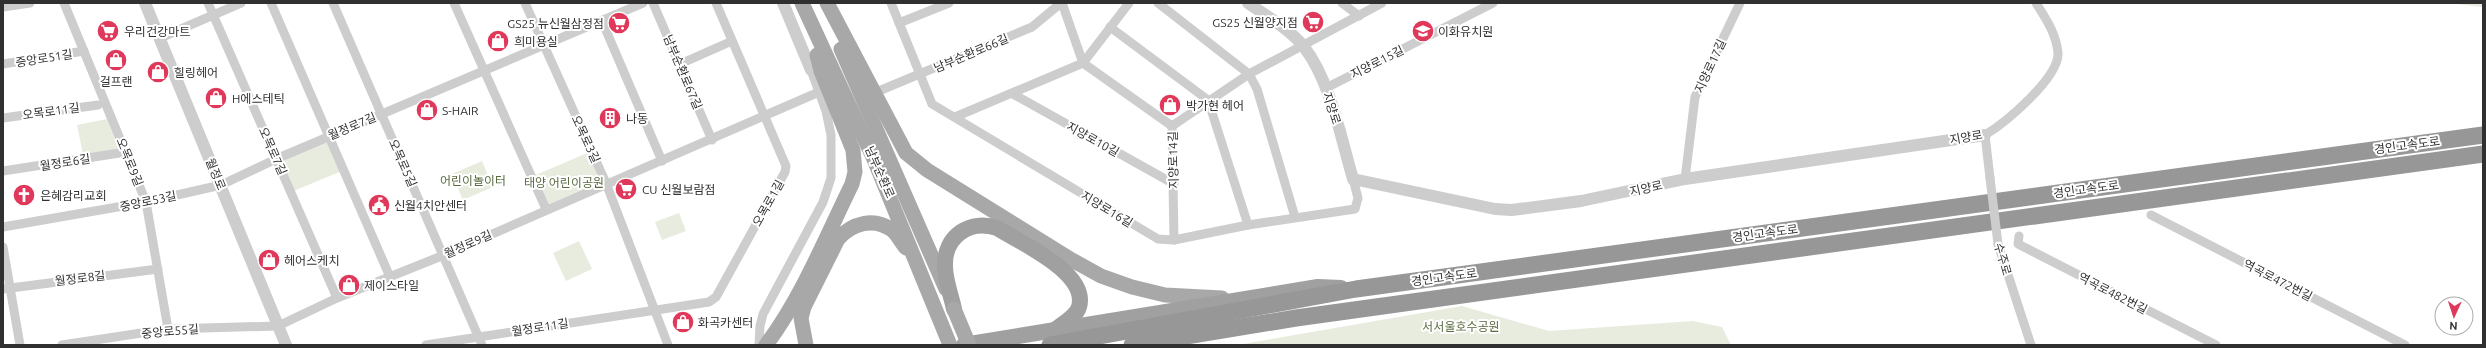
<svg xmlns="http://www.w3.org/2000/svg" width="2486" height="348" font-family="Ubuntu,'Noto Sans KR',sans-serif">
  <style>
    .green { fill: #e7ecde }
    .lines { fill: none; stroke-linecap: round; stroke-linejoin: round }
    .minor { stroke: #cdcdcd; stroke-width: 9 }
    .tertiary { stroke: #cdcdcd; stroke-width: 12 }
    .primary { stroke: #a8a8a8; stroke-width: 15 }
    .trunk { stroke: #a0a0a0; stroke-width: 16 }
    .motorway { stroke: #979797; stroke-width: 17 }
    .minor-bridge { stroke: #cdcdcd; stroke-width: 9 }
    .primary-bridge { stroke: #a8a8a8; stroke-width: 15 }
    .labels { text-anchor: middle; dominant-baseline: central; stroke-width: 4; stroke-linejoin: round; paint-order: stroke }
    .poi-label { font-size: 12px; fill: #303030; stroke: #fff; text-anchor: start }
    .street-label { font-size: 12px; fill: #303030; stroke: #fff }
    .park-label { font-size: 12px; fill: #586a3e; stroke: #fff }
  </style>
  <rect width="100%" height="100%" fill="#fff"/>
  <g class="green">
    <polygon points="2454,3 2483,3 2483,7 2456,4"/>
    <polygon points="107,119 120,153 84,159 77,125"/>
    <polygon points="328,138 342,171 291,192 278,159"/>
    <polygon points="592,151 606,183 546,209 531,177"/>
    <polygon points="482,161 493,187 463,200 452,174"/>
    <polygon points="679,213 686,231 662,240 655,222"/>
    <polygon points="579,241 592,269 566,281 553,253"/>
    <polygon points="1462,306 1549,331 1693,321 1722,327 1731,345 1237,345"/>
  </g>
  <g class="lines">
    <g class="minor">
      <polyline points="64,3 146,202 168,329"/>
      <polyline points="208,3 337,298"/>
      <polyline points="271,3 390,277"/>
      <polyline points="333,3 482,345"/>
      <polyline points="454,3 546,209"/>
      <polyline points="525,3 606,183 668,345"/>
      <polyline points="653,3 712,140"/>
      <polyline points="891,3 932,104 1158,239 1174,240 1248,225 1355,209 1358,198 1353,179"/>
      <polyline points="1062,3 1083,63 1172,126"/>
      <polyline points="1158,3 1249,74 1257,89 1295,217"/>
      <polyline points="1342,3 1359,16"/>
      <polyline points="3,7 30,3"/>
      <polyline points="602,21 662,161"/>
      <polyline points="899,23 949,3"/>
      <polyline points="1110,27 1208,100 1248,225"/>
      <polyline points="160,38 241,3"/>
      <polyline points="3,64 84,51"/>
      <polyline points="680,64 732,41"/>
      <polyline points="1326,88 1493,3"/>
      <polyline points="874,93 1032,27 1061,3"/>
      <polyline points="1013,94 1174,184"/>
      <polyline points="955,117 1083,63 1129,3"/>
      <polyline points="3,118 98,105"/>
      <polyline points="3,171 126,152"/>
      <path d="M1990,178l-5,-43c20,-12 74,-57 73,-82 -2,-20 -12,-34 -22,-50"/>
      <polyline points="1685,179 1695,97 1740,3"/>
      <polyline points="2151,215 2405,345"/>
      <polyline points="3,227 146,202 221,185 276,159 643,3"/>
      <polyline points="2019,236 2018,244 2216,345"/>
      <polyline points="1174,240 1172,126 1249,74 1382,3"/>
      <polyline points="1998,244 2031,345"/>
      <polyline points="3,247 20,345"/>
      <polyline points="3,289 158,269"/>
      <polyline points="62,345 168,329 278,326 337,298 444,255 819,92"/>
      <polyline points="426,345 709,302 716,297 785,172 786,166 716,3"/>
      <polyline points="759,345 760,326 763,314 823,202 831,178 831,135 826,111 811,70"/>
    </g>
    <g class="tertiary">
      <polyline points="145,3 286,345"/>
      <polyline points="783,3 811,70 820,66"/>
      <path d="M1248,3c18,13 42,26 56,44 26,33 37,91 49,132l142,30 17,1 69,-9 104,-22 300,-44"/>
    </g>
    <g class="primary">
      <polyline points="802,3 873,157 950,345"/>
      <polyline points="827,3 906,153 927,170 1072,260 1101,276 1132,287 1165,295 1222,298"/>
      <polyline points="841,49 946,289"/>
      <path d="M766,345c36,-48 59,-106 86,-161l3,-12 -2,-22 -32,-79 -4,-16"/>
      <path d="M806,345l-5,-27 3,-11 34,-68c14,-16 36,-22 54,-9 5,4 9,12 14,18"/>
    </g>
    <g class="trunk">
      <path d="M954,309c-3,-14 -9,-29 -9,-43 -1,-30 25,-47 52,-38 24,15 92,45 82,79 -3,10 -16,16 -24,23"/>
      <polyline points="964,345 1318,287 1341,288"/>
    </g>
    <g class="motorway">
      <polyline points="1050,345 1356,289 2483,135"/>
      <polyline points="1132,345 1296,318 2483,154"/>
    </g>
    <polyline class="minor-bridge" points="1990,178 1998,244"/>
    <polyline class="primary-bridge" points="954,309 969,345"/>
  </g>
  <defs>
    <g id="supermarket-disc" transform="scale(1.15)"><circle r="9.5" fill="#e0385a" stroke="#fff"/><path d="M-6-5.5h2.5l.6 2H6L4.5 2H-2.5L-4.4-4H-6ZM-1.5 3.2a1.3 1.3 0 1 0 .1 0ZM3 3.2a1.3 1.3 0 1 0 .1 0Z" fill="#fff"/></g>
    <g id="school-disc" transform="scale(1.15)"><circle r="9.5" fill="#e0385a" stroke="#fff"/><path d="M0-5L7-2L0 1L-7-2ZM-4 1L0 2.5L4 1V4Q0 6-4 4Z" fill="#fff"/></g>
    <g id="shop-disc" transform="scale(1.15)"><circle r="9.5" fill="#e0385a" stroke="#fff"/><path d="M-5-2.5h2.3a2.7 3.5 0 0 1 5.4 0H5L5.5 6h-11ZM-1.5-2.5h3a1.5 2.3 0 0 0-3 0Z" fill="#fff"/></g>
    <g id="building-disc" transform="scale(1.15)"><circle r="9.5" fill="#e0385a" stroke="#fff"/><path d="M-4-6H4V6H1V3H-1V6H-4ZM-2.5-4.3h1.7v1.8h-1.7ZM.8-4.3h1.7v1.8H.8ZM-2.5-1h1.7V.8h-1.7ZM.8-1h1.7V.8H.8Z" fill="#fff"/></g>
    <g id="church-disc" transform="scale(1.15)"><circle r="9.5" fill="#e0385a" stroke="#fff"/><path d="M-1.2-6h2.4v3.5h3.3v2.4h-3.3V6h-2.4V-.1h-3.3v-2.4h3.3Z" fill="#fff"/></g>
    <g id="civic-disc" transform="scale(1.15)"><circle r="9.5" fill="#e0385a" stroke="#fff"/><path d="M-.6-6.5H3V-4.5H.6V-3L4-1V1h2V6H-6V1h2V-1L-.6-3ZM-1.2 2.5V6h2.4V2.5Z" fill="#fff"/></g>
  </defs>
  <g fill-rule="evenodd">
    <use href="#supermarket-disc" x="1313" y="22"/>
    <use href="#supermarket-disc" x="619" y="23"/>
    <use href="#supermarket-disc" x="108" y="31"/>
    <use href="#school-disc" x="1423" y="31"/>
    <use href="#shop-disc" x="498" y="41"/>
    <use href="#shop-disc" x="116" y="60"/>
    <use href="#shop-disc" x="158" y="72"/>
    <use href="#shop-disc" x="216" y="98"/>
    <use href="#shop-disc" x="1170" y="105"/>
    <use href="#shop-disc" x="427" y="110"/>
    <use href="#building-disc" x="610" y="118"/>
    <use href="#supermarket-disc" x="626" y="189"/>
    <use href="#church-disc" x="24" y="195"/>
    <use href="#civic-disc" x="379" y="205"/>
    <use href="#shop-disc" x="269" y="260"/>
    <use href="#shop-disc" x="349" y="285"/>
    <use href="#shop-disc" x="683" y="322"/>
  </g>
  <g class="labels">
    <g class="poi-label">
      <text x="1298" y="22" text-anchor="end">GS25 신월양지점</text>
      <text x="604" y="23" text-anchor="end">GS25 뉴신월삼정점</text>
      <text x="124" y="31">우리건강마트</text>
      <text x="1438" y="31">이화유치원</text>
      <text x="514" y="41">희미용실</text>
      <text x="174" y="72">힐링헤어</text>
      <text x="116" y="81" text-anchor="middle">걸프랜</text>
      <text x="232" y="98">H에스테틱</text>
      <text x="1186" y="105">박가현 헤어</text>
      <text x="442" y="110">S-HAIR</text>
      <text x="626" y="118">나동</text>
      <text x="642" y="189">CU 신월보람점</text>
      <text x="40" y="195">은혜감리교회</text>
      <text x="394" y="205">신월4치안센터</text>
      <text x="284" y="260">헤어스케치</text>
      <text x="364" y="285">제이스타일</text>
      <text x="698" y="322">화곡카센터</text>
    </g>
    <g class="street-label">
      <text transform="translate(971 53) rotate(-23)">남부순환로66길</text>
      <text transform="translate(44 58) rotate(-9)">중앙로51길</text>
      <text transform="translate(1377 62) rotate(-27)">지양로15길</text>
      <text transform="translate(1710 66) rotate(-65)">지양로17길</text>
      <text transform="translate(683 72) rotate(67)">남부순환로67길</text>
      <text transform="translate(1332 108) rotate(72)">지양로</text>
      <text transform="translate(51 111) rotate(-8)">오목로11길</text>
      <text transform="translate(352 126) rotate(-23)">월정로7길</text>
      <text transform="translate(1966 137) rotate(-10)">지양로</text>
      <text transform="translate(586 139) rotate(65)">오목로3길</text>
      <text transform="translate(1093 139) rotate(29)">지양로10길</text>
      <text transform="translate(2407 145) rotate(-8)">경인고속도로</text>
      <text transform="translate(273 151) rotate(66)">오목로7길</text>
      <text transform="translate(1173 160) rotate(-91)">지양로14길</text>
      <text transform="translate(65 162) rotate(-9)">월정로6길</text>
      <text transform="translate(130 162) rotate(68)">오목로9길</text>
      <text transform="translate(403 163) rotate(66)">오목로5길</text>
      <text transform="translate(880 172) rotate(66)">남부순환로</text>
      <text transform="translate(216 174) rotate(68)">월정로</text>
      <text transform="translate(1646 188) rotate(-13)">지양로</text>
      <text transform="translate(2086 189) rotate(-8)">경인고속도로</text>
      <text transform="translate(148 201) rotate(-12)">중앙로53길</text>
      <text transform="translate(768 203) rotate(-61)">오목로1길</text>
      <text transform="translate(1107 209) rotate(31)">지양로16길</text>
      <text transform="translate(1765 233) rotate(-8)">경인고속도로</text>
      <text transform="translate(468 244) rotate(-24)">월정로9길</text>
      <text transform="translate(2003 259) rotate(74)">수주로</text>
      <text transform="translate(1444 277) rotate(-8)">경인고속도로</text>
      <text transform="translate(80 278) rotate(-7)">월정로8길</text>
      <text transform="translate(2278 280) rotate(27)">역곡로472번길</text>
      <text transform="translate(2113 293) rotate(27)">역곡로482번길</text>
      <text transform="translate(540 327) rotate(-9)">월정로11길</text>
      <text transform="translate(170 331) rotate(-5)">중앙로55길</text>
    </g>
    <g class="park-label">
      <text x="473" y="180">어린이놀이터</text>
      <text x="564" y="182">태양 어린이공원</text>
      <text x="1461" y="326">서서울호수공원</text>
    </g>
  </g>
  <rect width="2486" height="348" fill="none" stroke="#303030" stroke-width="8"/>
  <g transform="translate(2454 316) rotate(183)"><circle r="19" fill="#ffffff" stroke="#acacac"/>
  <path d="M0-3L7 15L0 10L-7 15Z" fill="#e0385a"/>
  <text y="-6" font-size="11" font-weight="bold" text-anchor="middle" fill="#303030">N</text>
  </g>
</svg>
